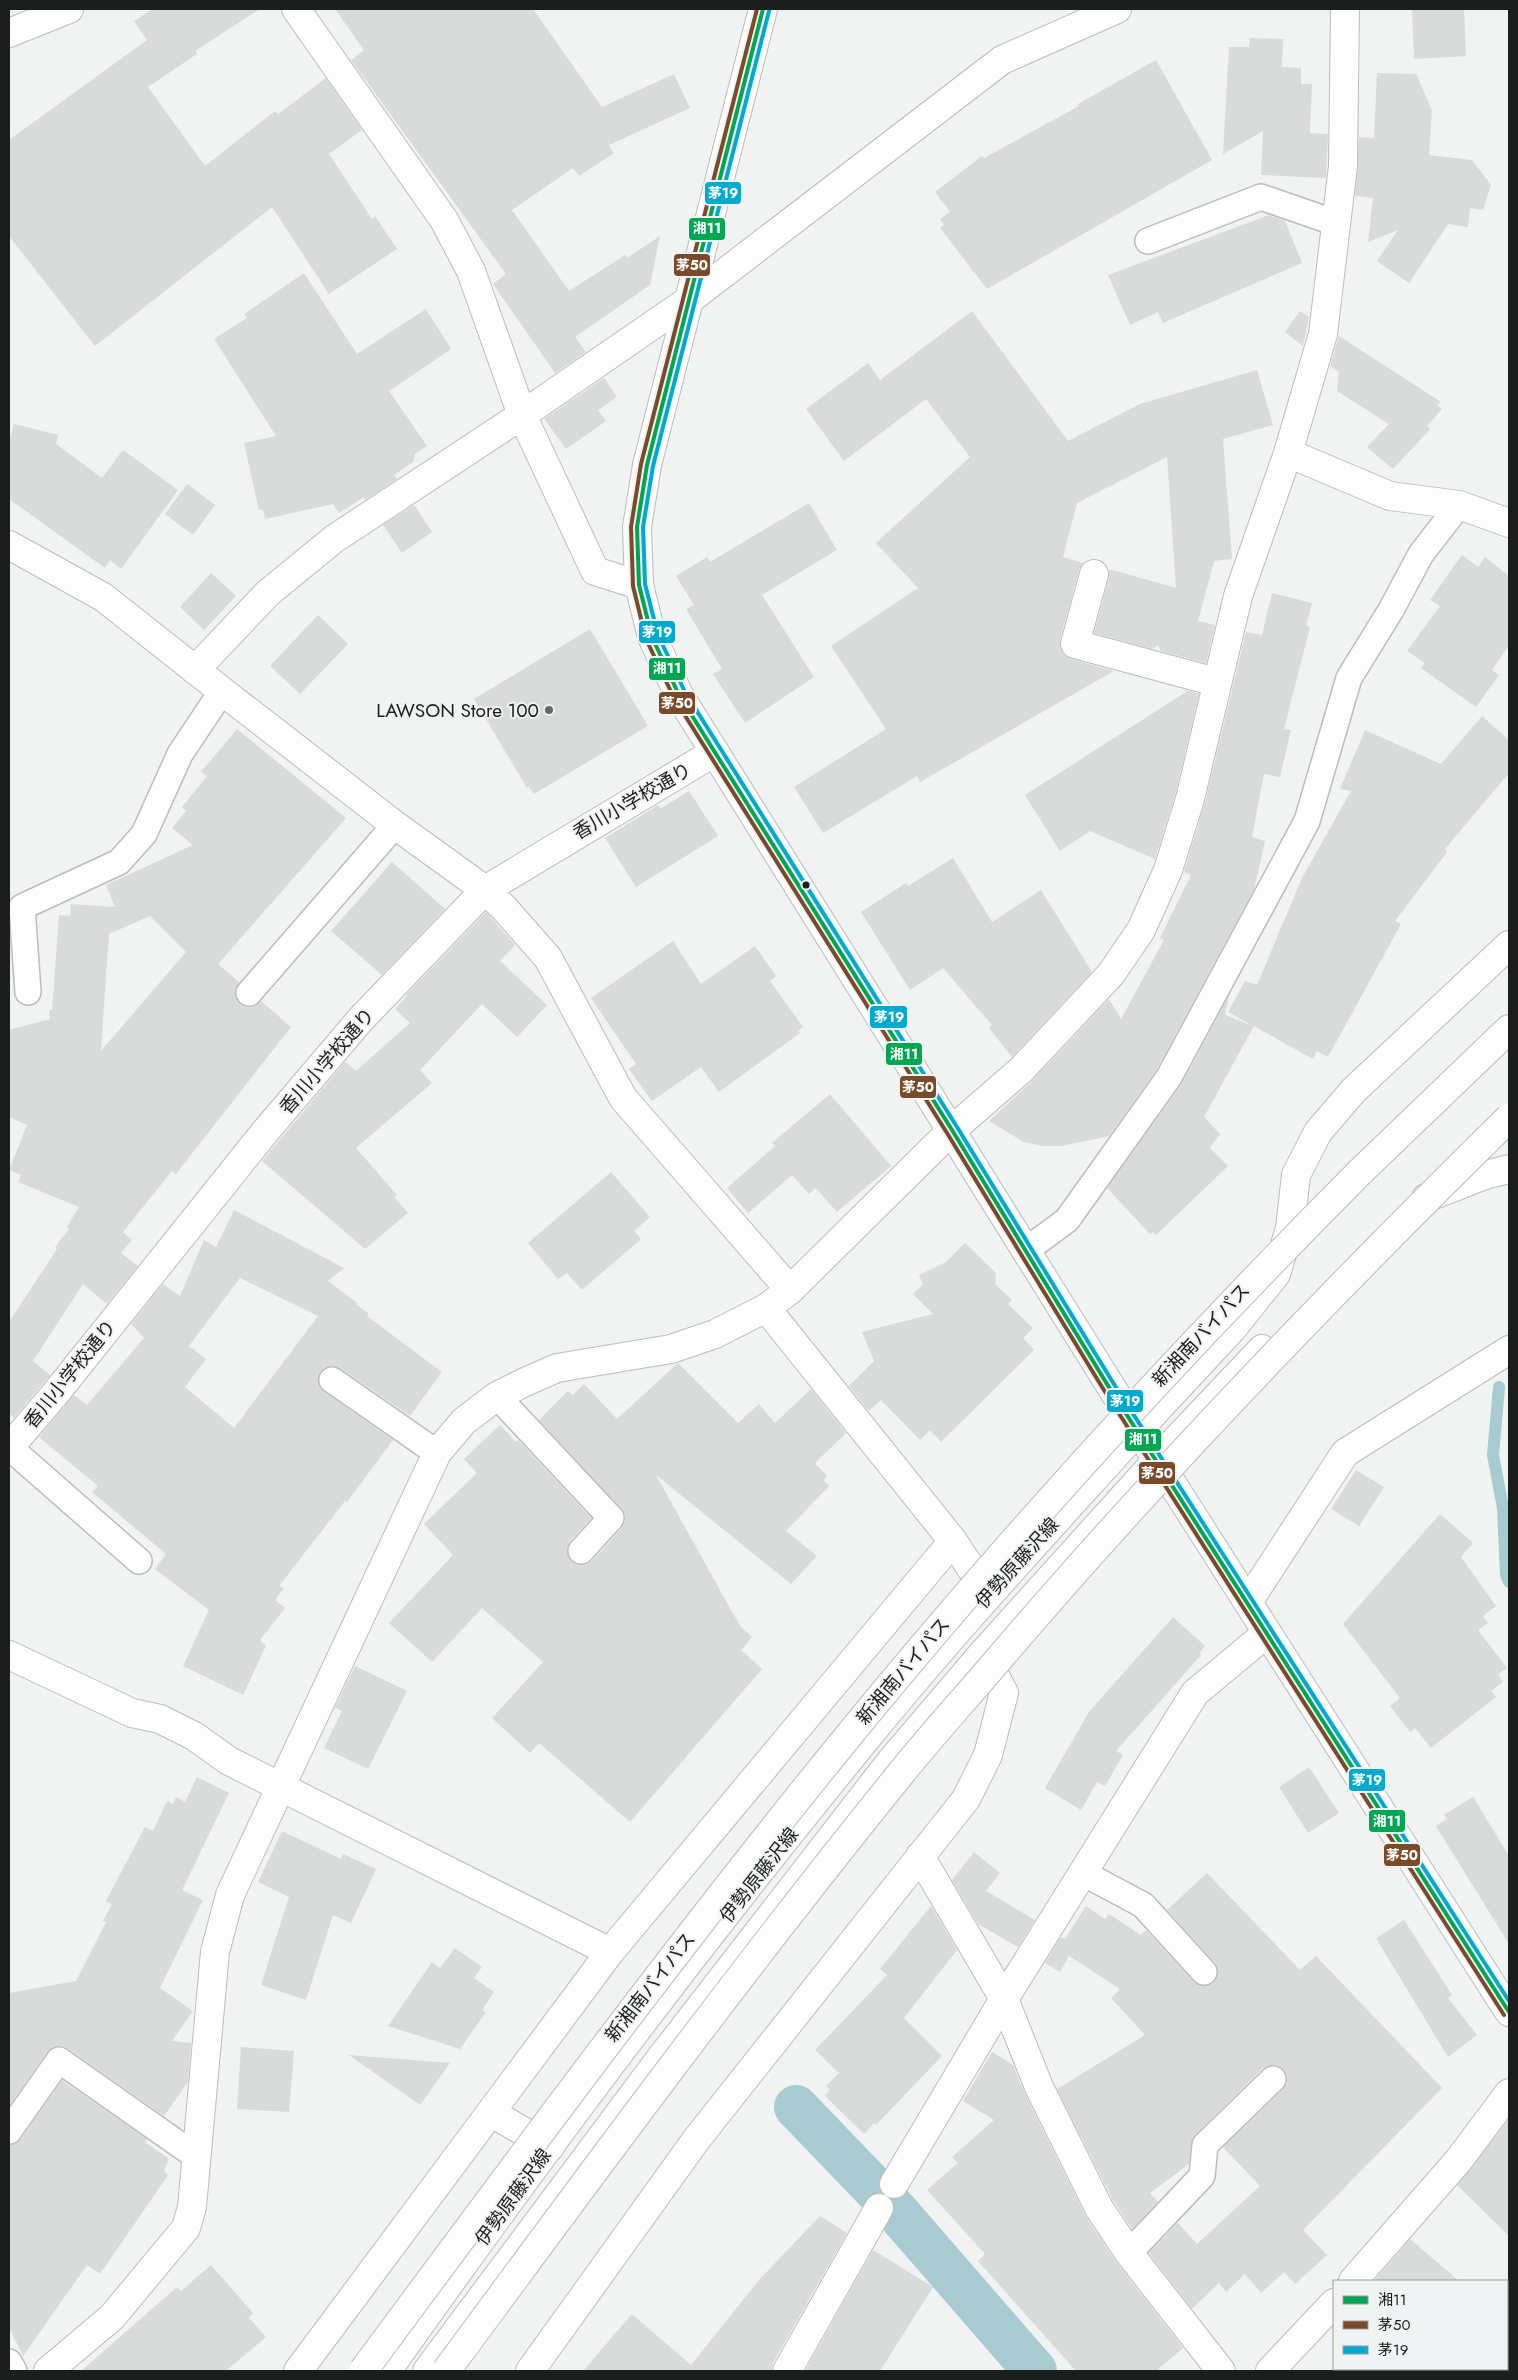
<svg xmlns="http://www.w3.org/2000/svg" width="1518" height="2380" font-family="Jost,'Noto Sans JP',sans-serif">
  <style>
    .lines { fill: none; stroke-linecap: round; stroke-linejoin: round }
    .stream { stroke: #a8cbd2; stroke-width: 12 }
    .canal { stroke: #a8cbd2; stroke-width: 44 }
    .building { fill: #d9dada; fill-rule: evenodd }
    .service-casing { stroke: #bbbcbc; stroke-width: 28 }
    .minor-casing { stroke: #bbbcbc; stroke-width: 30 }
    .tertiary-casing { stroke: #bbbcbc; stroke-width: 30 }
    .secondary-casing { stroke: #bbbcbc; stroke-width: 30 }
    .primary-casing { stroke: #bbbcbc; stroke-width: 30 }
    .motorway-casing { stroke: #bbbcbc; stroke-width: 30 }
    .service { stroke: #fdfdfd; stroke-width: 25 }
    .minor { stroke: #fdfdfd; stroke-width: 28 }
    .tertiary { stroke: #fdfdfd; stroke-width: 28 }
    .secondary { stroke: #fdfdfd; stroke-width: 28 }
    .primary { stroke: #fdfdfd; stroke-width: 28 }
    .motorway { stroke: #fdfdfd; stroke-width: 28 }
    .motorway-bridge-casing { stroke: #bbbcbc; stroke-width: 30; stroke-linecap: butt }
    .motorway-bridge { stroke: #fdfdfd; stroke-width: 28 }
    .bus-1-casing { stroke: #f0f2f3; stroke-width: 8 }
    .bus-2-casing { stroke: #f0f2f3; stroke-width: 8 }
    .bus-3-casing { stroke: #f0f2f3; stroke-width: 8 }
    .bus-1 { stroke: #00a651; stroke-width: 4 }
    .bus-2 { stroke: #7a4b2a; stroke-width: 4 }
    .bus-3 { stroke: #00a9ce; stroke-width: 4 }
    .poi-dot { fill: #676868; stroke: #f0f2f3; stroke-width: 2 }
    .bus-dot { fill: #1c1d1d; stroke: #f0f2f3; stroke-width: 2 }
    .labels { text-anchor: middle; dominant-baseline: central; stroke-width: 4; stroke-linejoin: round; paint-order: stroke }
    .poi-label { font-size: 19px; fill: #1c1d1d; stroke: #f0f2f3; text-anchor: end }
    .street-label { font-size: 19px; fill: #1c1d1d; stroke: #f0f2f3 }
    .line-badge { stroke: #f0f2f3; stroke-width: 2 }
    .badge-label { font-size: 14px; text-anchor: middle; font-weight: bold; fill: #fff }
  </style>
  <rect width="100%" height="100%" fill="#f1f2f2"/>
  <g class="lines">
    <polyline class="stream" points="1499,1387 1493,1455 1503,1508 1506,1575 1509,1582"/>
    <polyline class="canal" points="796,2107 897,2212 1035,2371"/>
  </g>
  <g class="building">
    <polygon points="153,9 260,9 195,51 197,54 148,87 205,166 275,111 278,114 326,78 362,130 329,154 372,219 375,216 397,249 329,294 272,207 95,346 9,236 9,140 147,40 134,21"/>
    <polygon points="335,9 533,9 602,107 674,74 690,108 609,145 614,153 579,176 573,168 512,210 569,291 625,255 627,258 660,236 650,285 575,337 586,352 555,373 493,284 506,274 351,60 364,50"/>
    <polygon points="1412,9 1464,9 1466,56 1414,59"/>
    <polygon points="1250,38 1283,39 1282,67 1301,68 1301,84 1312,84 1310,133 1328,134 1326,178 1261,175 1263,131 1223,154 1229,47 1249,47"/>
    <polygon points="1156,60 1212,160 987,289 940,228 944,225 940,219 950,212 935,192 982,156 984,158 1079,106 1078,104"/>
    <polygon points="1377,73 1416,74 1432,110 1429,155 1472,160 1491,185 1483,210 1470,208 1468,227 1448,224 1409,283 1377,261 1398,230 1368,242 1373,198 1355,196 1359,137 1374,138"/>
    <polygon points="1269,215 1285,221 1302,263 1163,323 1158,312 1130,325 1108,275"/>
    <polygon points="304,273 357,354 426,309 451,349 389,391 427,446 415,454 413,462 394,475 397,479 365,500 364,497 339,513 333,504 265,519 263,510 259,510 244,443 276,436 214,339 247,318 244,314"/>
    <polygon points="972,311 1068,441 1140,404 1257,370 1273,425 1223,439 1232,559 1214,561 1198,621 1215,625 1206,663 1161,651 1158,645 1152,649 1094,633 1109,578 1109,569 1176,588 1167,457 1077,503 1063,557 1083,563 1079,570 1060,640 1060,648 1064,655 1071,659 1114,671 920,782 917,776 823,833 794,787 886,729 831,646 918,588 876,543 970,457 926,399 844,461 806,409 868,363 880,380"/>
    <polygon points="1300,311 1309,317 1303,346 1285,332"/>
    <polygon points="1339,336 1441,402 1437,405 1442,409 1427,426 1430,429 1393,469 1367,447 1389,424 1337,391 1339,372 1330,366"/>
    <polygon points="604,378 617,397 598,410 606,421 566,449 544,419"/>
    <polygon points="14,424 58,435 56,444 102,478 123,450 178,490 121,569 110,560 105,568 9,499 9,443"/>
    <polygon points="187,484 215,505 193,535 165,514"/>
    <polygon points="809,503 837,550 762,595 814,677 745,723 713,674 722,669 686,609 694,605 676,576 707,557 710,562"/>
    <polygon points="414,505 432,532 402,553 383,525"/>
    <polygon points="1462,555 1478,567 1485,557 1509,576 1509,645 1492,670 1499,675 1476,707 1421,668 1425,663 1407,651 1440,606 1430,600"/>
    <polygon points="211,573 236,596 204,630 180,607"/>
    <polygon points="1272,593 1312,603 1306,626 1310,627 1284,729 1291,730 1280,777 1264,774 1252,837 1265,841 1254,890 1157,1069 1109,1136 1062,1146 1042,1146 1024,1142 989,1121 1033,1080 1109,999 1121,1019 1164,940 1160,938 1191,875 1184,872 1205,803 1246,632 1262,635"/>
    <polygon points="318,615 348,644 300,694 270,666"/>
    <polygon points="590,629 648,726 534,794 529,787 527,788 474,699"/>
    <polygon points="1185,690 1199,694 1175,795 1155,859 1090,831 1060,851 1025,795 1186,692"/>
    <polygon points="1482,716 1509,740 1509,773 1445,849 1447,852 1395,921 1401,924 1328,1057 1317,1051 1313,1059 1254,1026 1204,1117 1220,1134 1210,1148 1228,1166 1156,1235 1153,1232 1150,1234 1107,1188 1181,1085 1229,996 1225,1015 1251,1025 1228,1012 1245,981 1257,985 1302,878 1351,791 1340,789 1365,730 1441,764"/>
    <path d="M237,729l109,89 -128,146 21,18 -4,9 1,7 4,6 13,3 8,-6 30,26 -115,147 -4,-3 -49,61 9,8 -11,13 17,13 -31,38 -24,-20 -50,77 17,14 -36,43 -5,-5v-91l48,-73 -2,-2 14,-18 -2,-2 12,-20 -61,-25 3,-7 -12,-5 18,-45 -18,-8v-87l41,-11 -1,-9h3l7,-95 11,1 1,-12 44,3 -9,-22 87,-40 -21,-17 14,-17 -4,-4 25,-31 -6,-4zM150,916l36,36 -85,99 8,-117z"/>
    <polygon points="689,791 718,836 636,887 605,838 658,805 660,809"/>
    <polygon points="953,858 992,922 1041,890 1092,972 1012,1057 989,1028 992,1025 943,968 910,990 861,912 906,883 908,886"/>
    <polygon points="392,862 445,909 382,975 331,931"/>
    <polygon points="486,912 515,945 500,961 547,1005 517,1037 482,1004 420,1070 432,1083 356,1148 397,1195 394,1197 408,1213 365,1249 262,1161 345,1062 356,1071 410,1023 395,1009 407,996 406,995"/>
    <polygon points="673,941 701,984 755,946 776,976 770,981 803,1027 798,1031 800,1033 719,1092 701,1067 652,1101 629,1069 636,1064 591,998"/>
    <polygon points="830,1094 891,1166 837,1212 816,1188 809,1194 792,1175 748,1213 727,1188 775,1146 772,1143"/>
    <polygon points="611,1172 650,1217 634,1231 641,1239 582,1290 567,1273 558,1279 528,1243"/>
    <path d="M234,1210l110,58 -16,13 29,22 -1,1 13,10 -2,2 75,56 -32,44 -70,-48 -14,-1 -6,5 -1,14 4,5 70,49 -46,62 -2,-1 -66,85 5,2 -9,12 10,8 -25,32 6,6 -23,49 -60,-29 26,-56 -54,-41 11,-15 -74,-62 6,-6 -59,-49 35,-42 13,10 57,-67 -13,-14 32,-40 17,12 24,-56 12,7zM240,1278l78,38 -84,112 -49,-41 21,-28 -17,-13z"/>
    <polygon points="965,1243 996,1273 995,1284 1012,1300 1008,1304 1033,1328 1023,1338 1034,1350 941,1442 930,1430 920,1440 881,1400 869,1411 849,1386 874,1361 862,1332 933,1314 913,1294 923,1284 919,1275 946,1262"/>
    <polygon points="678,1363 738,1423 759,1404 775,1423 811,1389 846,1433 815,1463 827,1476 824,1480 829,1486 786,1531 817,1556 791,1584 656,1475 740,1626 752,1637 741,1650 762,1669 630,1822 539,1743 530,1753 492,1718 543,1662 482,1608 432,1662 389,1623 453,1555 424,1524 477,1473 464,1459 500,1425 516,1442 518,1440 591,1518 570,1541 567,1548 568,1556 577,1565 585,1565 592,1561 622,1528 625,1521 625,1514 539,1420 568,1391 573,1395 584,1384 617,1419"/>
    <polygon points="1356,1470 1384,1487 1359,1526 1331,1509"/>
    <polygon points="1440,1514 1473,1543 1461,1557 1496,1606 1483,1616 1488,1623 1478,1630 1507,1668 1498,1674 1503,1682 1491,1691 1496,1697 1431,1748 1415,1728 1410,1732 1390,1706 1400,1698 1343,1624"/>
    <polygon points="1173,1617 1205,1646 1199,1653 1201,1655 1116,1751 1123,1755 1105,1786 1097,1782 1081,1810 1045,1788 1089,1712"/>
    <polygon points="355,1666 407,1691 368,1769 324,1748 342,1711 335,1708"/>
    <polygon points="1309,1767 1339,1813 1308,1833 1279,1787"/>
    <polygon points="197,1777 229,1793 182,1890 203,1900 160,1988 193,2011 172,2041 191,2043 188,2082 164,2116 67,2048 60,2046 53,2047 47,2052 9,2106 9,1993 76,1981 106,1922 103,1921 112,1904 106,1901 145,1827 153,1831 167,1801 173,1804 176,1797 185,1802"/>
    <polygon points="1473,1797 1509,1856 1509,1944 1436,1826 1447,1819 1444,1815"/>
    <polygon points="282,1831 341,1859 343,1854 376,1869 351,1923 333,1915 306,2000 261,1985 289,1897 258,1882"/>
    <polygon points="974,1852 1000,1873 986,1891 1035,1920 1018,1947 978,1924 952,1880"/>
    <polygon points="1207,1873 1300,1970 1316,1956 1442,2088 1303,2230 1327,2255 1295,2284 1284,2272 1261,2293 1245,2274 1226,2292 1219,2283 1192,2309 1149,2253 1178,2223 1197,2244 1260,2186 1223,2147 1283,2089 1287,2082 1287,2075 1277,2065 1270,2065 1263,2068 1195,2135 1191,2144 1189,2164 1150,2193 1158,2202 1132,2229 1113,2200 1057,2089 1145,2035 1111,1998 1120,1989 1069,1956 1060,1972 1045,1963 1061,1937 1065,1939 1086,1906 1105,1919 1109,1914 1141,1935 1146,1930 1194,1982 1200,1986 1213,1983 1218,1976 1215,1963 1167,1910"/>
    <polygon points="931,1906 957,1950 904,2018 942,2056 876,2125 874,2123 864,2134 825,2096 830,2090 826,2086 839,2073 815,2050 887,1975 880,1969"/>
    <polygon points="1404,1920 1452,1995 1448,1998 1477,2035 1448,2057 1376,1938"/>
    <polygon points="455,1948 482,1967 474,1978 494,1992 482,2010 486,2012 460,2049 388,2026 432,1962 440,1968"/>
    <polygon points="241,2047 294,2051 289,2112 237,2109"/>
    <polygon points="992,2052 1013,2065 1025,2094 1086,2217 1117,2263 1183,2348 1156,2371 1076,2371 978,2261 985,2254 927,2190 958,2163 952,2157 994,2120 963,2101"/>
    <polygon points="349,2055 450,2063 420,2105"/>
    <polygon points="62,2080 147,2139 145,2142 169,2159 164,2172 168,2175 100,2274 87,2265 23,2356 9,2327 9,2145 21,2139"/>
    <polygon points="1509,2119 1509,2236 1457,2185"/>
    <polygon points="820,2216 847,2233 773,2363 771,2371 583,2371 632,2314 691,2365 759,2280"/>
    <polygon points="1410,2239 1459,2281 1374,2281"/>
    <polygon points="873,2250 933,2287 880,2371 805,2371"/>
    <polygon points="211,2265 253,2313 249,2318 266,2337 226,2371 81,2371 177,2287 181,2291"/>
  </g>
  <g class="lines">
    <g class="service-casing">
      <g id="service">
        <polyline points="1148,241 1261,197 1336,223"/>
        <polyline points="28,992 22,907 119,862 144,834 180,754 222,691"/>
        <polyline points="249,993 395,825"/>
        <polyline points="1025,1251 1067,1220 1169,1077 1307,821 1349,678 1391,610 1421,554 1459,505"/>
        <polyline points="332,1380 437,1453"/>
        <polyline points="497,1396 611,1518 581,1551"/>
        <polyline points="9,1447 139,1561"/>
        <polyline points="1083,1873 1143,1905 1204,1972"/>
        <polyline points="9,2131 59,2060 197,2157"/>
        <polyline points="1129,2253 1202,2176 1205,2145 1273,2079"/>
        <polyline points="9,2362 14,2371"/>
      </g>
    </g>
    <g class="minor-casing">
      <g id="minor">
        <polyline points="296,9 444,220 471,271 522,415 595,571 639,585"/>
        <polyline points="9,33 69,9"/>
        <polyline points="1288,453 1390,496 1459,505 1509,523"/>
        <polyline points="9,545 103,597 222,691 395,825 485,890 504,908 548,958 623,1098 790,1290"/>
        <polyline points="1094,574 1075,644 1216,682"/>
        <polyline points="195,670 268,593 334,539 522,415 689,300 1002,60 1117,9"/>
        <polyline points="766,1308 953,1541 988,1594"/>
        <polyline points="9,1448 55,1394 264,1133 361,1019 485,890 715,752"/>
        <polyline points="1248,1602 1345,1453 1509,1350"/>
        <polyline points="9,1655 132,1713 160,1719 194,1736 229,1761 610,1952"/>
        <polyline points="920,1856 1004,1999 1039,2087 1099,2208 1129,2253 1221,2371"/>
        <polyline points="894,2184 1004,1999 1195,1693 1267,1633"/>
        <polyline points="1353,2281 1458,2161 1509,2093"/>
        <polyline points="48,2371 112,2317 186,2228 192,2207 215,1952 230,1895 437,1453 464,1421 497,1396 525,1382 557,1368 671,1349 715,1334 766,1308 790,1290 952,1130 1022,1069 1111,974 1141,930 1168,870 1190,799 1238,596 1288,453 1323,334 1343,166 1345,9"/>
        <polyline points="298,2371 610,1952 953,1541"/>
        <polyline points="530,2371 696,2140 966,1799 988,1755 1004,1693 983,1653"/>
        <polyline points="787,2371 879,2208"/>
        <polyline points="1270,2371 1334,2303"/>
      </g>
    </g>
    <g class="tertiary-casing">
      <g id="tertiary">
        <polyline points="1426,1198 1485,1175 1509,1169"/>
        <polyline points="1138,1430 1232,1329 1276,1274 1290,1228 1296,1175 1318,1132 1354,1090 1509,945"/>
        <polyline points="1157,1460 1262,1349"/>
      </g>
    </g>
    <g class="secondary-casing">
      <polyline id="secondary" points="763,9 647,465 637,527 639,585 652,637 679,695 1138,1430"/>
    </g>
    <g class="primary-casing">
      <g id="primary">
        <polyline points="492,2113 550,2147"/>
        <path d="M387,2371c152,-215 311,-427 479,-632 87,-107 180,-207 272,-309l371,582"/>
        <polyline points="427,2371 660,2059 891,1761 983,1653 1157,1460"/>
      </g>
    </g>
    <g class="motorway-casing">
      <polyline id="motorway" points="1360,1172 1509,1029"/>
    </g>
    <use href="#service" class="service"/>
    <use href="#minor" class="minor"/>
    <use href="#tertiary" class="tertiary"/>
    <use href="#secondary" class="secondary"/>
    <use href="#primary" class="primary"/>
    <use href="#motorway" class="motorway"/>
    <g class="motorway-bridge-casing">
      <g id="motorway-bridge">
        <path d="M363,2371c160,-216 320,-433 491,-642 159,-194 329,-379 506,-557"/>
        <path d="M446,2371c149,-202 298,-404 456,-599 33,-41 68,-79 102,-119 160,-187 330,-363 505,-535"/>
      </g>
    </g>
    <use href="#motorway-bridge" class="motorway-bridge"/>
    <g class="bus-1-casing">
      <polyline id="bus-1" points="763,9 647,465 637,527 639,585 652,637 679,695 952,1130 1107,1384 1509,2012"/>
    </g>
    <g class="bus-2-casing">
      <polyline id="bus-2" points="757,9 641,464 631,527 633,586 646,639 674,698 947,1133 1102,1387 1504,2015"/>
    </g>
    <g class="bus-3-casing">
      <polyline id="bus-3" points="769,11 653,466 643,527 645,584 658,635 685,692 957,1127 1112,1381 1509,2001"/>
    </g>
    <use href="#bus-1" class="bus-1"/>
    <use href="#bus-2" class="bus-2"/>
    <use href="#bus-3" class="bus-3"/>
  </g>
  <circle class="poi-dot" cx="549" cy="710" r="5"/>
  <circle class="bus-dot" cx="806" cy="885" r="4.5"/>
  <g class="labels">
    <g class="poi-label">
      <text x="539" y="710">LAWSON Store 100</text>
    </g>
    <g class="street-label">
      <text transform="translate(632 801) rotate(-30)">香川小学校通り</text>
      <text transform="translate(327 1061) rotate(-49)">香川小学校通り</text>
      <text transform="translate(1201 1335) rotate(-47)">新湘南バイパス</text>
      <text transform="translate(70 1374) rotate(-51)">香川小学校通り</text>
      <text transform="translate(1017 1563) rotate(-48)">伊勢原藤沢線</text>
      <text transform="translate(903 1671) rotate(-50)">新湘南バイパス</text>
      <text transform="translate(759 1875) rotate(-52)">伊勢原藤沢線</text>
      <text transform="translate(650 1987) rotate(-52)">新湘南バイパス</text>
      <text transform="translate(513 2197) rotate(-54)">伊勢原藤沢線</text>
    </g>
  </g>
  <g class="line-badge">
    <rect x="704" y="181" width="38" height="24" rx="5" fill="#00a9ce"/>
    <rect x="688" y="217" width="38" height="24" rx="5" fill="#00a651"/>
    <rect x="673" y="253" width="38" height="24" rx="5" fill="#7a4b2a"/>
    <rect x="638" y="620" width="38" height="24" rx="5" fill="#00a9ce"/>
    <rect x="648" y="657" width="38" height="24" rx="5" fill="#00a651"/>
    <rect x="658" y="691" width="38" height="24" rx="5" fill="#7a4b2a"/>
    <rect x="869" y="1005" width="39" height="24" rx="5" fill="#00a9ce"/>
    <rect x="885" y="1042" width="38" height="24" rx="5" fill="#00a651"/>
    <rect x="899" y="1075" width="38" height="24" rx="5" fill="#7a4b2a"/>
    <rect x="1106" y="1389" width="38" height="24" rx="5" fill="#00a9ce"/>
    <rect x="1124" y="1428" width="38" height="24" rx="5" fill="#00a651"/>
    <rect x="1138" y="1461" width="38" height="24" rx="5" fill="#7a4b2a"/>
    <rect x="1348" y="1768" width="38" height="24" rx="5" fill="#00a9ce"/>
    <rect x="1368" y="1809" width="38" height="24" rx="5" fill="#00a651"/>
    <rect x="1383" y="1843" width="38" height="24" rx="5" fill="#7a4b2a"/>
  </g>
  <g class="badge-label">
    <text x="723" y="198">茅19</text>
    <text x="707" y="233">湘11</text>
    <text x="692" y="270">茅50</text>
    <text x="657" y="637">茅19</text>
    <text x="667" y="673">湘11</text>
    <text x="677" y="708">茅50</text>
    <text x="889" y="1022">茅19</text>
    <text x="904" y="1059">湘11</text>
    <text x="918" y="1092">茅50</text>
    <text x="1125" y="1406">茅19</text>
    <text x="1143" y="1444">湘11</text>
    <text x="1157" y="1478">茅50</text>
    <text x="1367" y="1785">茅19</text>
    <text x="1387" y="1826">湘11</text>
    <text x="1402" y="1860">茅50</text>
  </g>
  <rect width="1518" height="2380" fill="none" stroke="#1c1d1d" stroke-width="20"/>
  <rect x="1333" y="2280" width="175" height="90" fill="#f0f2f3" stroke="#9b9d9d"/>
  <rect x="1343" y="2296" width="25" height="8" fill="#00a651" stroke="#9b9d9d"/>
  <text x="1378" y="2305" font-size="15" fill="#1c1d1d">湘11</text>
  <rect x="1343" y="2321" width="25" height="8" fill="#7a4b2a" stroke="#9b9d9d"/>
  <text x="1378" y="2330" font-size="15" fill="#1c1d1d">茅50</text>
  <rect x="1343" y="2346" width="25" height="8" fill="#00a9ce" stroke="#9b9d9d"/>
  <text x="1378" y="2355" font-size="15" fill="#1c1d1d">茅19</text>
</svg>
